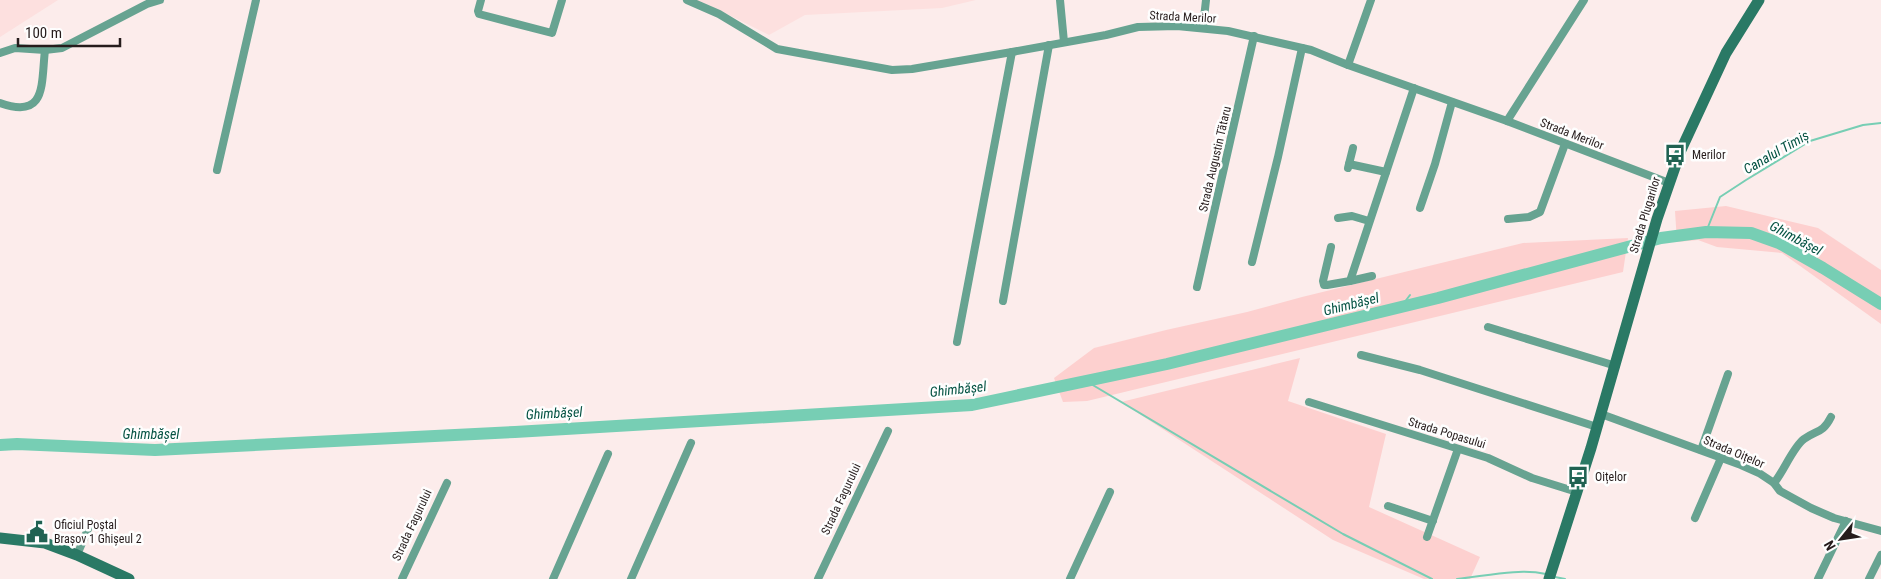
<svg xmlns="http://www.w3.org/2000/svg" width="1881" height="579" font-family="'Roboto Condensed',sans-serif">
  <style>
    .built { fill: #fde0df }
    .green { fill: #fdd0cf }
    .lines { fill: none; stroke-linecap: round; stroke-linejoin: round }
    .stream { stroke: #77ceb4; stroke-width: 2 }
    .river { stroke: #77ceb4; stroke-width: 12 }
    .street { stroke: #67a391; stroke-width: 8 }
    .secondary { stroke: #2a7965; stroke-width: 11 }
    .labels { text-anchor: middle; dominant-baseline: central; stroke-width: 5; stroke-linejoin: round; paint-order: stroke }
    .street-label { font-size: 12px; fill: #261c1c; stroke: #fefefe }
    .poi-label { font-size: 12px; fill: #261c1c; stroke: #fefefe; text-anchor: start }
    .water-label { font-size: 14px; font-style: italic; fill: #045242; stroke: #fefefe }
  </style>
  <rect width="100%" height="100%" fill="#fceceb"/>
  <g class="built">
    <polygon points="0,0 58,0 0,37"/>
    <polygon points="695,0 976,0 942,8 805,15 769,35 711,6"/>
  </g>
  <g class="green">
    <polygon points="1726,206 1818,228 1881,270 1881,324 1782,253 1717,247 1698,240 1677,242 1675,211"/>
    <polygon points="1628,238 1623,272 1087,401 1063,402 1054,378 1094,348 1166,330 1247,312 1302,297 1523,243"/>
    <polygon points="1300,358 1288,401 1386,434 1369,507 1480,557 1470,579 1424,579 1333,540 1121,402"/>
  </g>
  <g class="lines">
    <g class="stream">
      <polyline points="1706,232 1720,197 1746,180 1810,141 1863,125 1881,123"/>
      <polyline points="1401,307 1410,295"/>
      <polyline points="1086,381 1343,534 1432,579"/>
      <polyline points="1555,577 1565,579"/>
      <path d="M1457,579c29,-3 61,-11 89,-5"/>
    </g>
    <polyline class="river" points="0,445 17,444 155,450 515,432 972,405 1167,364 1438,298 1661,238 1706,232 1751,233 1779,243 1823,268 1881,304"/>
    <g class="street">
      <polyline points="481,0 478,11 479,14 552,33 562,0"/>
      <polyline points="687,0 719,14 777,49 892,70 912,69 1012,52 1106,35 1138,27 1177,26 1228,31 1311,50 1348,65 1507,121 1669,183"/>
      <polyline points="1060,0 1064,42"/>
      <polyline points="1203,27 1206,0"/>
      <polyline points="0,53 15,48 45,50 62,48 147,4 160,0"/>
      <polyline points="1348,65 1371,0"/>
      <path d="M0,103c47,17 41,-19 45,-53"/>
      <polyline points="1507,121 1584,0"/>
      <polyline points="1349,164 1386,172"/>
      <polyline points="1348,168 1353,148"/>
      <polyline points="217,170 256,0"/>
      <polyline points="1420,208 1435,164 1452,102"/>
      <polyline points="1338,218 1352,216 1369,221"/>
      <polyline points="1508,219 1529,217 1540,212 1565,144"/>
      <polyline points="1331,247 1323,281 1324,285 1327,285 1350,281 1414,88"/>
      <polyline points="1252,262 1278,157 1302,48"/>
      <polyline points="1350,281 1372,276"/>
      <polyline points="1197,287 1254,36"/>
      <polyline points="1003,301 1049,45"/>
      <polyline points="1488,327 1616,366"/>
      <polyline points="957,342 1012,52"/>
      <polyline points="1361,355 1420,370 1597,427"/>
      <polyline points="1309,402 1488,458 1532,478 1577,492"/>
      <polyline points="1601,414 1741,465 1759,473 1774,483 1780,491 1811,508 1834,518 1881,531"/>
      <polyline points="1701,450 1728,374"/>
      <path d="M1774,483c10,-12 19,-36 30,-44 13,-9 19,-6 27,-22"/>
      <polyline points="1388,506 1433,521"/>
      <polyline points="1695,518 1721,458"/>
      <polyline points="1427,537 1458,449"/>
      <polyline points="77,555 91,522"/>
      <polyline points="402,579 447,483"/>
      <polyline points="553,579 608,454"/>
      <polyline points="631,579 691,443"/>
      <polyline points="818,579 888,431"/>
      <polyline points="1070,579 1110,492"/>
      <polyline points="1818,579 1846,521"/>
      <polyline points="1869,579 1881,555"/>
    </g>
    <g class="secondary">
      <polyline points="0,538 45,543 77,555 129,579"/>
      <polyline points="1549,579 1591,448 1657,219 1681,150 1726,53 1759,0"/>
    </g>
  </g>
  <defs>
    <g id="bus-bare" transform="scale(1.725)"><path d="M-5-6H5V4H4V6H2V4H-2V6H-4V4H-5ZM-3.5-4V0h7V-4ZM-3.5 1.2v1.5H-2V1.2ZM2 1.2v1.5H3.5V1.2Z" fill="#206252" stroke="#fefefe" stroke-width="2.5" paint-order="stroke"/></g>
    <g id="civic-bare" transform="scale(1.725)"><path d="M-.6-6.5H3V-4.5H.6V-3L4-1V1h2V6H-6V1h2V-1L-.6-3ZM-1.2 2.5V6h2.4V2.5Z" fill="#206252" stroke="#fefefe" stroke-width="2.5" paint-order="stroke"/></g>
  </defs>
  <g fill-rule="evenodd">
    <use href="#bus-bare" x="1675" y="155"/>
    <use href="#bus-bare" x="1578" y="477"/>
    <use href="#civic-bare" x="37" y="532"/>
  </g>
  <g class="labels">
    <g class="street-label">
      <text transform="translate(1183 17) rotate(3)">Strada Merilor</text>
      <text transform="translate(1572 134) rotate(21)">Strada Merilor</text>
      <text transform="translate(1215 159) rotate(-77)">Strada Augustin Tătaru</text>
      <text transform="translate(1645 215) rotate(-73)">Strada Plugarilor</text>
      <text transform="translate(1447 433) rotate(17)">Strada Popasului</text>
      <text transform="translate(1734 452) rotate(23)">Strada Oițelor</text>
      <text transform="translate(841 499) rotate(-65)">Strada Fagurului</text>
      <text transform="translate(412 525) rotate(-65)">Strada Fagurului</text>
    </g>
    <g class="poi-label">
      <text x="1692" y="155">Merilor</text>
      <text x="1595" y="477">Oițelor</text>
      <text x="54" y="525">Oficiul Poștal<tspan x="54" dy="14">Brașov 1 Ghișeul 2</tspan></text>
    </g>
    <g class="water-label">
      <text transform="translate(1776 152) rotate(-30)">Canalul Timiș</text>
      <text transform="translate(1796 238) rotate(28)">Ghimbășel</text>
      <text transform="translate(1351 304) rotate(-14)">Ghimbășel</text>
      <text transform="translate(958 389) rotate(-6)">Ghimbășel</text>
      <text transform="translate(554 413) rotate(-3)">Ghimbășel</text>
      <text x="151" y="434">Ghimbășel</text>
    </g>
  </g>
  <g transform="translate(1841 539) rotate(240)" stroke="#fefefe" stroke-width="4" paint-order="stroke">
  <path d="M0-4L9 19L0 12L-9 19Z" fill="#261c1c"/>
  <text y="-8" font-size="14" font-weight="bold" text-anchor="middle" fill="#261c1c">N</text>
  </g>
  <path d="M18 38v8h102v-8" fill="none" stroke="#261c1c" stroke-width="2.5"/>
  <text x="25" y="38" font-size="15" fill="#261c1c" stroke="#fefefe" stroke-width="4" paint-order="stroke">100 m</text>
</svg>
